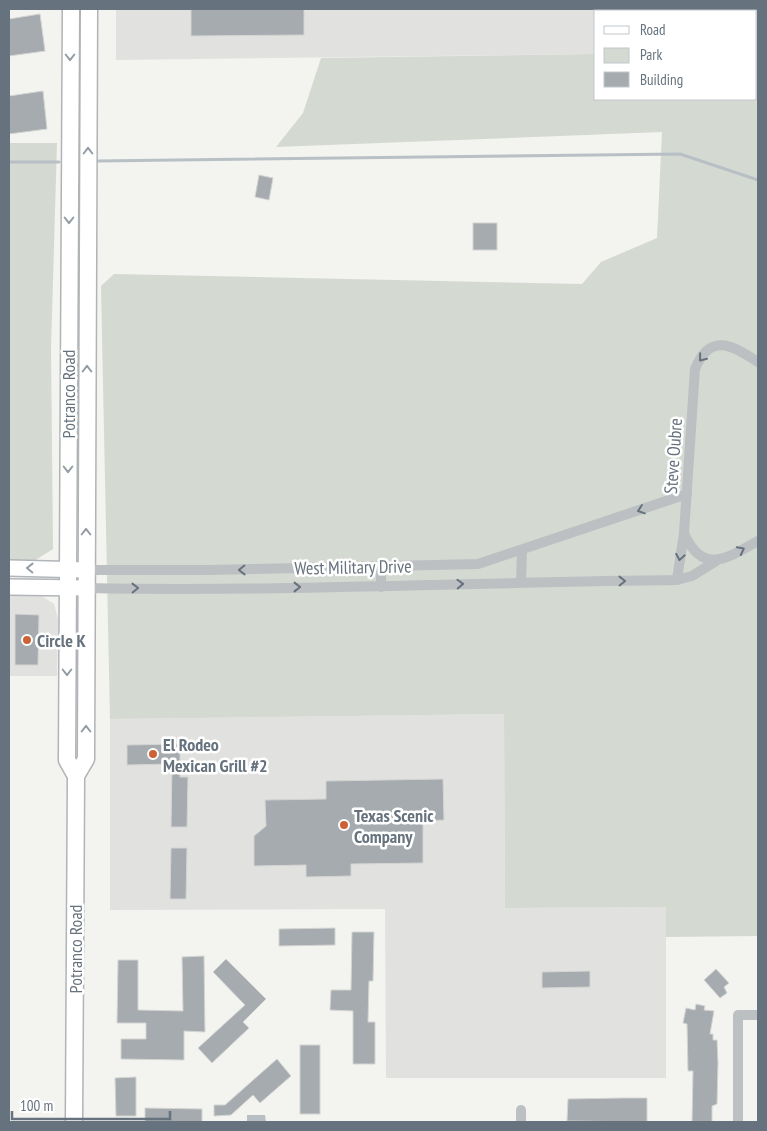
<svg xmlns="http://www.w3.org/2000/svg" width="767" height="1131" font-family="'PT Sans Narrow',sans-serif">
  <style>
    .built { fill: #e1e2e0 }
    .green { fill: #d4d9d1 }
    .water { fill: #b8c0c5 }
    .lines { fill: none; stroke-linecap: round; stroke-linejoin: round }
    .stream { stroke: #b8c0c5; stroke-width: 3 }
    .building { fill: #a5abaf; stroke: #d4d4d2 }
    .secondary-casing { stroke: #b1b5b9; stroke-width: 18 }
    .primary-casing { stroke: #b0b4b7; stroke-width: 19 }
    .minor { stroke: #bdc0c3; stroke-width: 10 }
    .secondary { stroke: #fff; stroke-width: 15 }
    .primary { stroke: #fff; stroke-width: 16 }
    .oneway { stroke: #949ca4 }
    .oneway2 { stroke: #66727d }
    .poi-dot { fill: #cc6136; stroke: #fff; stroke-width: 2 }
    .labels { text-anchor: middle; dominant-baseline: central; stroke-width: 5; stroke-linejoin: round; paint-order: stroke }
    .street-label { font-size: 18px; fill: #66727d; stroke: #fff }
    .poi-label { font-size: 18px; font-weight: bold; fill: #66727d; stroke: #fff; text-anchor: start }
  </style>
  <rect width="100%" height="100%" fill="#f3f3f0"/>
  <g class="built">
    <polygon points="116,9 647,9 647,11 596,11 596,54 116,60"/>
    <polygon points="9,595 40,595 54,604 58,619 57,676 9,676"/>
    <polygon points="504,714 505,908 666,907 666,1078 386,1078 385,909 110,910 110,719"/>
  </g>
  <g class="green">
    <polygon points="647,9 758,9 758,936 666,937 666,907 505,908 504,714 110,719 101,286 114,274 582,284 601,262 657,238 662,132 276,147 303,113 321,58 596,54 596,99 756,99 756,11 647,11"/>
    <polygon points="9,143 57,143 51,349 53,549 34,561 9,561"/>
  </g>
  <polygon class="water" points="247,1115 265,1115 266,1122 247,1122"/>
  <g class="lines">
    <g class="stream">
      <polyline points="97,161 680,154 758,180"/>
      <polyline points="9,162 59,162"/>
    </g>
  </g>
  <g class="building">
    <polygon points="191,9 304,9 304,35 191,36"/>
    <polygon points="40,14 45,51 9,56 9,19"/>
    <polygon points="43,91 47,129 9,134 9,96"/>
    <polygon points="259,175 273,178 269,200 255,197"/>
    <rect x="473" y="223" width="24" height="27"/>
    <polygon points="15,614 39,615 38,665 15,665"/>
    <polygon points="180,744 180,777 188,777 187,827 171,827 172,764 127,765 127,745"/>
    <polygon points="443,779 444,820 423,821 423,863 351,864 351,876 306,877 306,865 254,866 254,836 266,826 265,800 326,799 326,781"/>
    <polygon points="171,848 187,848 186,899 170,899"/>
    <polygon points="335,928 335,945 279,946 279,929"/>
    <polygon points="352,932 374,932 373,981 369,981 368,1022 375,1022 375,1064 353,1064 353,1011 330,1010 331,990 351,990"/>
    <polygon points="204,956 205,1032 184,1031 184,1060 121,1059 121,1039 146,1039 146,1023 117,1023 118,960 138,960 138,1010 183,1011 182,957"/>
    <polygon points="226,959 266,999 243,1022 249,1028 212,1063 198,1048 245,1005 213,972"/>
    <polygon points="716,969 729,983 724,987 727,993 720,998 704,980"/>
    <polygon points="590,971 590,987 542,988 542,972"/>
    <polygon points="696,1004 705,1006 704,1010 714,1011 710,1034 713,1034 713,1040 717,1040 718,1063 717,1104 712,1106 712,1122 692,1122 693,1071 688,1071 687,1024 683,1023 686,1008 695,1010"/>
    <rect x="300" y="1045" width="20" height="69"/>
    <polygon points="277,1059 291,1076 260,1103 253,1095 231,1115 214,1116 214,1105 225,1105"/>
    <polygon points="136,1077 136,1116 116,1116 115,1078"/>
    <polygon points="623,1098 647,1098 647,1122 567,1121 568,1099"/>
    <polygon points="145,1108 202,1109 202,1122 145,1122"/>
  </g>
  <g class="lines">
    <g class="secondary-casing">
      <g id="secondary">
        <polyline points="9,568 86,570"/>
        <polyline points="9,587 86,588"/>
      </g>
    </g>
    <g class="primary-casing">
      <g id="primary">
        <polyline points="71,9 67,760 76,776"/>
        <polyline points="74,1122 76,776 86,759 89,9"/>
      </g>
    </g>
    <g class="minor">
      <path d="M758,362c-26,-17 -48,-30 -63,7l-11,164c19,44 45,24 74,8"/>
      <polyline points="381,567 381,587"/>
      <polyline points="86,570 207,570 478,564 687,494"/>
      <polyline points="677,580 684,533"/>
      <polyline points="521,582 522,551"/>
      <path d="M86,588c197,4 394,-6 591,-8l15,-4 24,-15"/>
      <polyline points="521,1122 521,1110"/>
      <polyline points="738,1122 738,1015 758,1015"/>
    </g>
    <use href="#secondary" class="secondary"/>
    <use href="#primary" class="primary"/>
  </g>
  <defs><path id="oneway-chevron" d="M-2-3.5L2.5 0L-2 3.5" fill="none" stroke-width="1.6" stroke-linecap="round" stroke-linejoin="round" transform="scale(1.25)"/></defs>
  <g class="oneway">
    <use href="#oneway-chevron" transform="translate(70 57) rotate(90)"/>
    <use href="#oneway-chevron" transform="translate(88 151) rotate(-90)"/>
    <use href="#oneway-chevron" transform="translate(69 220) rotate(90)"/>
    <use href="#oneway-chevron" transform="translate(87 369) rotate(-90)"/>
    <use href="#oneway-chevron" transform="translate(68 469) rotate(90)"/>
    <use href="#oneway-chevron" transform="translate(86 532) rotate(-90)"/>
    <use href="#oneway-chevron" transform="translate(30 568) rotate(-179)"/>
    <use href="#oneway-chevron" transform="translate(67 672) rotate(90)"/>
    <use href="#oneway-chevron" transform="translate(86 729) rotate(-90)"/>
  </g>
  <g class="oneway2">
    <use href="#oneway-chevron" transform="translate(702 358) rotate(129)"/>
    <use href="#oneway-chevron" transform="translate(641 510) rotate(161)"/>
    <use href="#oneway-chevron" transform="translate(741 550) rotate(-27)"/>
    <use href="#oneway-chevron" transform="translate(680 557) rotate(100)"/>
    <use href="#oneway-chevron" transform="translate(242 570) rotate(179)"/>
    <use href="#oneway-chevron" transform="translate(622 581) rotate(-1)"/>
    <use href="#oneway-chevron" transform="translate(460 584) rotate(-2)"/>
    <use href="#oneway-chevron" transform="translate(297 587)"/>
    <use href="#oneway-chevron" transform="translate(135 588) rotate(-1)"/>
  </g>
  <g class="poi-dot">
    <circle cx="27" cy="640" r="5"/>
    <circle cx="153" cy="754" r="5"/>
    <circle cx="344" cy="825" r="5"/>
  </g>
  <g class="labels">
    <g class="street-label">
      <text transform="translate(68 394) rotate(-90)">Potranco Road</text>
      <text transform="translate(673 456) rotate(-86)">Steve Oubre</text>
      <text transform="translate(353 567) rotate(-1)">West Military Drive</text>
      <text transform="translate(75 949) rotate(-90)">Potranco Road</text>
    </g>
    <g class="poi-label">
      <text x="37" y="640">Circle K</text>
      <text x="163" y="744">El Rodeo<tspan x="163" dy="21">Mexican Grill #2</tspan></text>
      <text x="354" y="815">Texas Scenic<tspan x="354" dy="21">Company</tspan></text>
    </g>
  </g>
  <rect width="767" height="1131" fill="none" stroke="#66727d" stroke-width="20"/>
  <rect x="594" y="10" width="162" height="90" fill="#ffffff" stroke="#c2c7cb"/>
  <rect x="604" y="26" width="25" height="8" fill="#ffffff" stroke="#c2c7cb"/>
  <text x="640" y="35" font-size="15" fill="#66727d">Road</text>
  <rect x="604" y="48" width="25" height="15" fill="#d4d9d1" stroke="#c2c7cb"/>
  <text x="640" y="60" font-size="15" fill="#66727d">Park</text>
  <rect x="604" y="72" width="25" height="15" fill="#a5abaf" stroke="#c2c7cb"/>
  <text x="640" y="85" font-size="15" fill="#66727d">Building</text>
  <path d="M12 1111v8h158v-8" fill="none" stroke="#66727d" stroke-width="2.5"/>
  <text x="20" y="1111" font-size="15" fill="#66727d" stroke="#ffffff" stroke-width="4" paint-order="stroke">100 m</text>
</svg>
